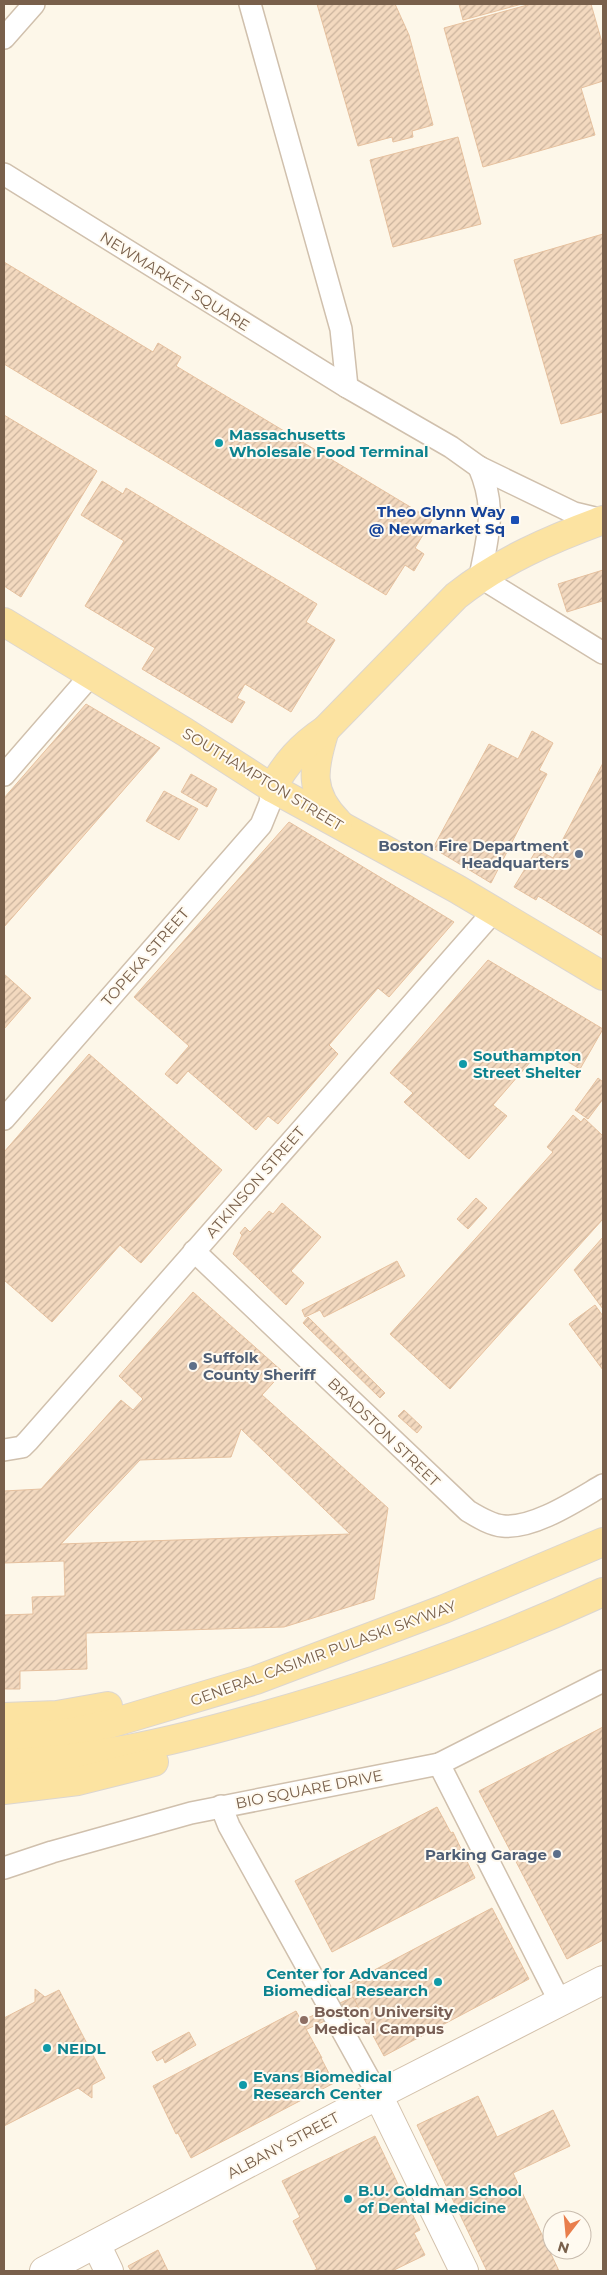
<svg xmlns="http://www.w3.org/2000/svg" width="607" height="2275" font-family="Montserrat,sans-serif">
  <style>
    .building { fill: url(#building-hatch); stroke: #e6c19f; fill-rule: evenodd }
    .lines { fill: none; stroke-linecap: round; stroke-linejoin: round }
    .minor-casing { stroke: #d0c0ad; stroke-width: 24 }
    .secondary-casing { stroke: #d3c1ab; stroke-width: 30 }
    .primary-casing { stroke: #dcd6d0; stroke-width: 30 }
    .minor { stroke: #fff; stroke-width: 21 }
    .secondary { stroke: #fff; stroke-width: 28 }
    .primary { stroke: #fce3a1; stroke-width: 28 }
    .culture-dot { fill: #0f9aa8; stroke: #fffaf0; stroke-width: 2 }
    .transit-dot { fill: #1a4fb4; stroke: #fffaf0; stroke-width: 2 }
    .service-dot { fill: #5c6f8a; stroke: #fffaf0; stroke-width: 2 }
    .education-dot { fill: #8d6e63; stroke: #fffaf0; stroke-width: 2 }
    .labels { text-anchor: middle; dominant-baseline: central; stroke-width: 4; stroke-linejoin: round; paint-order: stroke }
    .street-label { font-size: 15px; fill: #79604b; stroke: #fffaf0 }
    .culture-label { font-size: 15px; font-weight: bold; fill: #0d838f; stroke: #fffaf0; text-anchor: start }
    .transit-label { font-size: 15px; font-weight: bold; fill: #164399; stroke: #fffaf0; text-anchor: end }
    .service-label { font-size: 15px; font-weight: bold; fill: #4e5e75; stroke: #fffaf0; text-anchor: end }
    .education-label { font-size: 15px; font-weight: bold; fill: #785e54; stroke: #fffaf0; text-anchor: start }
  </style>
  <defs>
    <pattern id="building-hatch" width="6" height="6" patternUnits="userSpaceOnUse" patternTransform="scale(1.25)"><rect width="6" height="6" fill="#f3d9bf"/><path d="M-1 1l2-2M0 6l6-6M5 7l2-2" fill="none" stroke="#cab39d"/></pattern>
  </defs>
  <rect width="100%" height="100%" fill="#fdf7e9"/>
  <g class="building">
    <polygon points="317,4 395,4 409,35 433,125 412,131 413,137 393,142 392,137 358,146"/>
    <polygon points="459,4 522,4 463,20"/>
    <polygon points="531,4 591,4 603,46 603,81 581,88 595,135 483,167 444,28"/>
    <polygon points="458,137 481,224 393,247 370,160"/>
    <polygon points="603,234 603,412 561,424 514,260"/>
    <polygon points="4,262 153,352 158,343 181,357 176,366 432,520 415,548 424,554 414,571 405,565 386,595 4,364"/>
    <polygon points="4,415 97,471 21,597 4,586"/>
    <polygon points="102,481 123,494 126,488 317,604 306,622 335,640 291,712 245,684 237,698 245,702 232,723 142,669 155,648 85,606 124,541 81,515"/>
    <polygon points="603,570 603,605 602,601 567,612 558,584"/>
    <polygon points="86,704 160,748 4,927 4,798"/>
    <polygon points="532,731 553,743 539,770 547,774 491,883 433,848 489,744 518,759"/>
    <polygon points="603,763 603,936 538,896 536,900 514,887 537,849 553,858"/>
    <polygon points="191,774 217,789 207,807 181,792"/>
    <polygon points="164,791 198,809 179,840 146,821"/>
    <polygon points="289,822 454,922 389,997 378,988 329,1045 338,1054 278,1124 268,1116 256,1130 188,1071 177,1084 165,1074 189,1046 134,997"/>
    <polygon points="488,960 603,1029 580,1069 551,1052 547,1059 538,1053 493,1105 507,1116 469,1159 404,1102 413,1093 390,1073"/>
    <polygon points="4,974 31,998 4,1029"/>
    <polygon points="89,1054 222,1170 141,1263 120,1245 52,1322 4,1280 4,1152"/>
    <polygon points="598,1078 603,1082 603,1099 588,1119 575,1110"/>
    <polygon points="573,1115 581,1122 584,1118 603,1136 603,1219 450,1389 390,1334 553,1152 547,1147"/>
    <polygon points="476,1198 487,1208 468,1229 457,1219"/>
    <polygon points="282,1203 321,1237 291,1271 304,1283 286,1305 233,1254 242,1235 240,1233 245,1227 250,1232 269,1211 273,1214"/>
    <polygon points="603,1237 603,1309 574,1270"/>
    <polygon points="397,1261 405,1276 324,1317 320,1310 305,1317 302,1310"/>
    <path d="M193,1292l90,80 -21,23 126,113 -14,91 -90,28 -198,6 1,36 -67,2v18h-16v-74l29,-1 -1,-17 33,-1 -1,-35 -60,2v-72l37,-2 80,-89 12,10 10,-11 -24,-23zM241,1429l109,105 -289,10 79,-84 91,-3z"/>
    <polygon points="595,1305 603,1316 603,1370 569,1324"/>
    <polygon points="308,1317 385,1393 380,1398 303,1323"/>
    <polygon points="404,1410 422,1427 417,1433 398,1416"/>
    <polygon points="603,1727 603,1940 567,1959 479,1791"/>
    <polygon points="437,1807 451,1833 453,1832 475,1878 332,1952 295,1881"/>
    <polygon points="492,1908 529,1979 384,2056 346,1985"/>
    <polygon points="35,1989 45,1997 59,1990 105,2078 92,2085 92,2098 78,2088 4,2126 4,2018 35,2002"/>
    <polygon points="353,1997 358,2006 305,2030 301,2021"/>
    <polygon points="296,2011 322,2058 321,2058 334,2083 191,2158 178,2133 176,2134 153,2086"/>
    <polygon points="189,2032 196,2045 165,2063 163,2058 157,2061 152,2052"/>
    <polygon points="478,2096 497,2137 553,2110 570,2146 513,2173 559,2271 487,2271 417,2125"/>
    <polygon points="375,2136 420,2230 414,2233 425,2255 392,2271 313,2271 317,2269 293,2221 300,2217 282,2181"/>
    <polygon points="158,2250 168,2271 131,2271 128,2266"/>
  </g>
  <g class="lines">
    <g class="minor-casing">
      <g id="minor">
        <polyline points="250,4 341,329 347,387"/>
        <polyline points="4,38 34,4"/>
        <polyline points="4,174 347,387 451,447 479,467 574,513 603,520"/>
        <path d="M479,467c18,42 9,67 1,110l123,76"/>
        <polyline points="4,775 91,675"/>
        <polyline points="4,1119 261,825 270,803 272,788"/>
        <path d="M194,1251l274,260c10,6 23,14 35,15 31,3 74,-26 100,-41"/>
        <polyline points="4,1450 22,1447 28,1441 494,911"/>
        <polyline points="439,1764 560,2002"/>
        <polyline points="221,1806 229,1826 378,2095"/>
        <polyline points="4,1868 52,1852 191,1813 439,1764 603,1681"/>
      </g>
    </g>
    <g class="secondary-casing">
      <g id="secondary">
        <polyline points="378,2095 464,2271"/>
        <polyline points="96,2244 109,2271"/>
        <polyline points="44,2271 378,2095 603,1980"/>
      </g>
    </g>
    <g class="primary-casing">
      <g id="primary">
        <polyline points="4,622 185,732 272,788 457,889 603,976"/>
        <path d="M325,730c-12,38 -17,62 13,92"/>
        <path d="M272,788c14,-25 29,-42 53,-58l131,-134c44,-35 95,-57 147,-76"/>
        <polyline points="4,1717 57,1715 108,1706"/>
        <polyline points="4,1739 73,1732 109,1724 256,1680 444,1609 603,1542"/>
        <path d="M4,1763c85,-2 166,-21 248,-44 120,-33 238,-75 351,-127"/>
        <polyline points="4,1790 78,1781 154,1762"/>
      </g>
    </g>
    <use href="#minor" class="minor"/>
    <use href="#secondary" class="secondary"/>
    <use href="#primary" class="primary"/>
  </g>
  <g class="culture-dot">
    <circle cx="219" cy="443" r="5"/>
    <circle cx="463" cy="1064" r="5"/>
    <circle cx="438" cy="1982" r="5"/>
    <circle cx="47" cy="2048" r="5"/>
    <circle cx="243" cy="2085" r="5"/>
    <circle cx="348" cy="2199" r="5"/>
  </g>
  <rect class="transit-dot" x="510" y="515" width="10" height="10" rx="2.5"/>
  <g class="service-dot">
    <circle cx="579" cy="854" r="5"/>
    <circle cx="193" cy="1366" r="5"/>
    <circle cx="557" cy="1854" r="5"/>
  </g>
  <circle class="education-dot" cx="304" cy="2020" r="5"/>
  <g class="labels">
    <g class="street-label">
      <text transform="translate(175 281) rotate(32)">NEWMARKET SQUARE</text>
      <text transform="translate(263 779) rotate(31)">SOUTHAMPTON STREET</text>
      <text transform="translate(145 957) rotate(-49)">TOPEKA STREET</text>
      <text transform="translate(255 1182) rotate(-49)">ATKINSON STREET</text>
      <text transform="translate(384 1432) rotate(44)">BRADSTON STREET</text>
      <text transform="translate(323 1653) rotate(-20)">GENERAL CASIMIR PULASKI SKYWAY</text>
      <text transform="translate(309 1789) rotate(-11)">BIO SQUARE DRIVE</text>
      <text transform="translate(283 2145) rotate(-28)">ALBANY STREET</text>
    </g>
    <g class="culture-label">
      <text x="229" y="434">Massachusetts<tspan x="229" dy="17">Wholesale Food Terminal</tspan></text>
      <text x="473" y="1055">Southampton<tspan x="473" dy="17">Street Shelter</tspan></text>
      <text x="428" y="1973" text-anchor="end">Center for Advanced<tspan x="428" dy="17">Biomedical Research</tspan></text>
      <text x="57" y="2048">NEIDL</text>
      <text x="253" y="2076">Evans Biomedical<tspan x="253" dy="17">Research Center</tspan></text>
      <text x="358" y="2190">B.U. Goldman School<tspan x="358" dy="17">of Dental Medicine</tspan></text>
    </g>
    <g class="transit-label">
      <text x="505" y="511">Theo Glynn Way<tspan x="505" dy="17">@ Newmarket Sq</tspan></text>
    </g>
    <g class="service-label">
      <text x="569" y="845">Boston Fire Department<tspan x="569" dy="17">Headquarters</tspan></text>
      <text x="203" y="1357" text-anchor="start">Suffolk<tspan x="203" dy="17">County Sheriff</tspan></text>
      <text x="547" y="1854">Parking Garage</text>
    </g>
    <g class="education-label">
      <text x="314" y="2011">Boston University<tspan x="314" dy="17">Medical Campus</tspan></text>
    </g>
  </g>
  <rect width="607" height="2275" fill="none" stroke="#79604b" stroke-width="10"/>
  <g transform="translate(567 2235) rotate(196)"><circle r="24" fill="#fffaf0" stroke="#c9bcae"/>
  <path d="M0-4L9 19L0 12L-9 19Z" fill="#e97e4c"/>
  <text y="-8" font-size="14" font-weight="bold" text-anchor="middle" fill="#79604b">N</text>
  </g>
</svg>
